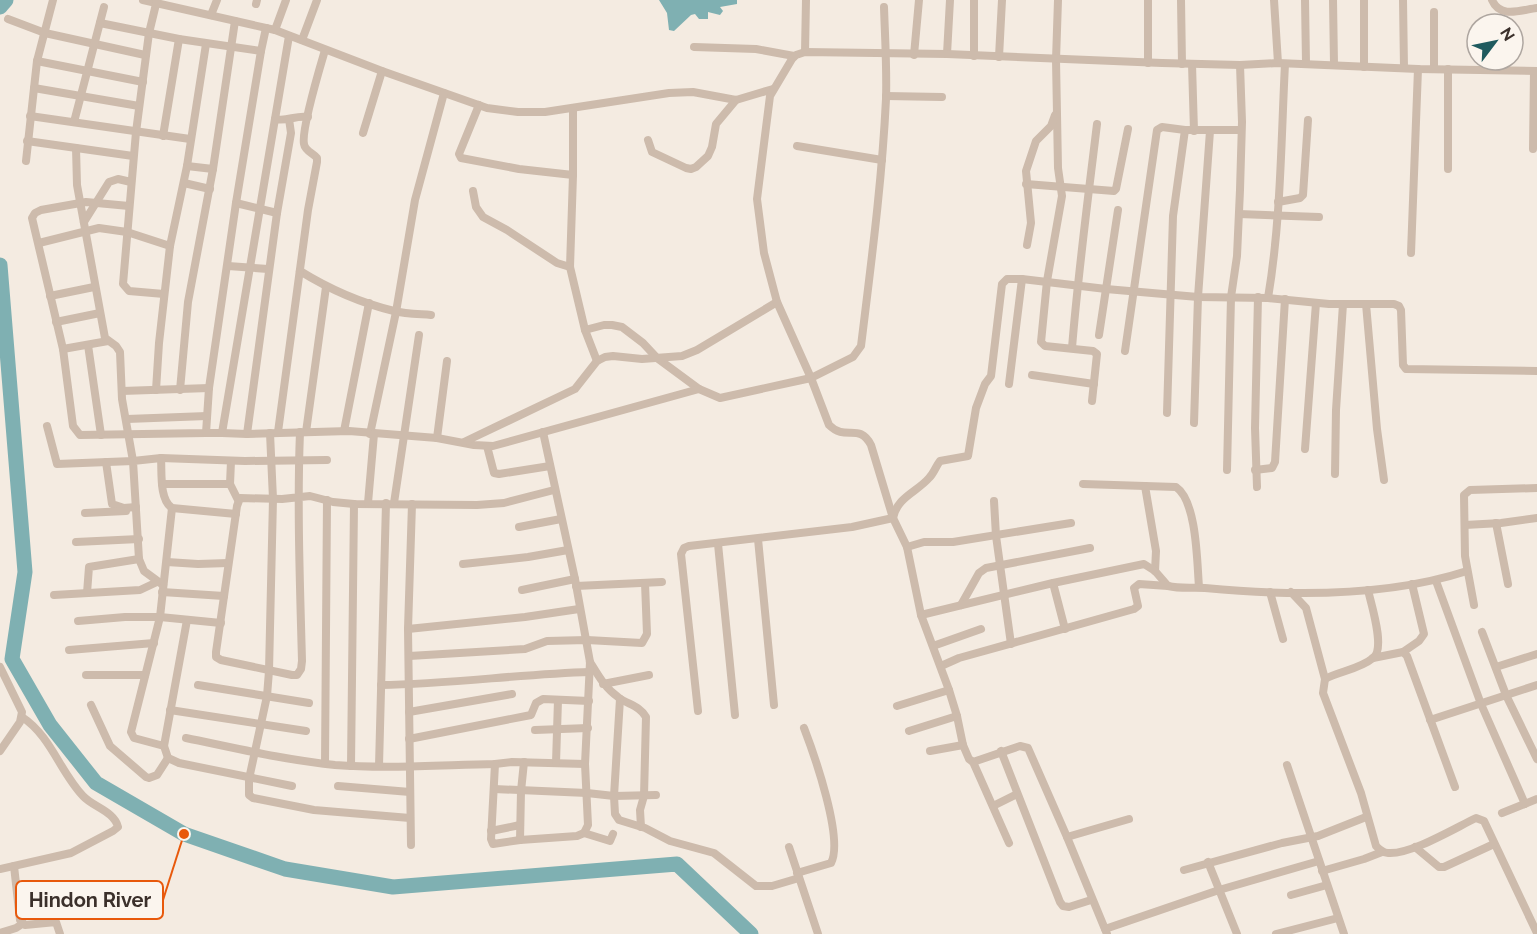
<svg xmlns="http://www.w3.org/2000/svg" width="1537" height="934" font-family="Raleway,sans-serif">
  <style>
    .water { fill: #7fb0b2 }
    .lines { fill: none; stroke-linecap: round; stroke-linejoin: round }
    .river { stroke: #7fb0b2; stroke-width: 15 }
    .minor { stroke: #cdbbac; stroke-width: 8 }
    .leader { fill: none; stroke: #e8590c; stroke-width: 2 }
    .callout-dot { fill: #e8590c; stroke: #fbf5ee; stroke-width: 2 }
    .callout { fill: #fbf5ee; stroke: #e8590c; stroke-width: 2 }
    .callout-label { font-size: 20px; text-anchor: middle; font-weight: bold; fill: #3b302b }
  </style>
  <rect width="100%" height="100%" fill="#f4ebe1"/>
  <polygon class="water" points="659,0 737,0 737,4 720,7 723,11 720,15 708,12 708,19 699,19 695,14 691,15 674,31 669,30 667,13"/>
  <g class="lines">
    <g class="river">
      <polyline points="0,7 6,0"/>
      <polyline points="0,265 25,572 12,659 50,725 96,783 184,834 285,869 393,887 677,864 751,934"/>
    </g>
    <g class="minor">
      <polyline points="143,0 275,30 382,71 487,108 518,112 545,112 669,93 693,92 736,100 773,89"/>
      <polyline points="157,0 149,33 136,132 123,284 129,291 164,294"/>
      <polyline points="974,0 974,56"/>
      <polyline points="1058,0 1056,60 1058,168 1062,196 1047,281 1041,342 1045,346 1093,351 1097,354 1092,401"/>
      <polyline points="1148,0 1148,63"/>
      <polyline points="1181,0 1182,64"/>
      <polyline points="1274,0 1278,63"/>
      <polyline points="1305,0 1306,63"/>
      <polyline points="1333,0 1334,64"/>
      <polyline points="1403,0 1404,68"/>
      <path d="M1492,0c8,19 29,10 45,8"/>
      <polyline points="256,4 257,0"/>
      <polyline points="1434,12 1434,69"/>
      <polyline points="211,15 217,0"/>
      <polyline points="8,19 45,33 145,55"/>
      <polyline points="100,23 179,39 261,51 236,203 209,388 206,433 80,435 73,426 63,349 32,218 35,213 41,210 86,202 129,206"/>
      <polyline points="275,30 286,0"/>
      <polyline points="302,40 317,0"/>
      <polyline points="694,47 756,49 794,56"/>
      <polyline points="261,51 266,28"/>
      <polyline points="805,52 806,0"/>
      <polyline points="947,54 950,0"/>
      <polyline points="914,55 919,0"/>
      <polyline points="999,57 1002,0"/>
      <polyline points="37,61 143,82"/>
      <polyline points="1192,64 1194,131"/>
      <polyline points="1364,67 1364,0"/>
      <polyline points="34,88 139,106"/>
      <polyline points="886,96 942,97"/>
      <polyline points="479,105 459,154 461,158 519,169 573,175"/>
      <polyline points="573,108 573,175 570,267 585,330 597,361"/>
      <polyline points="30,116 190,139"/>
      <path d="M275,119c12,3 20,-4 33,-2"/>
      <polyline points="74,122 104,7"/>
      <polyline points="363,133 382,71"/>
      <polyline points="163,136 179,39"/>
      <polyline points="648,140 652,152 686,168 691,169 696,167 708,156 712,147 716,124 736,100"/>
      <polyline points="27,141 133,156"/>
      <polyline points="797,146 882,160"/>
      <polyline points="1533,149 1534,71"/>
      <polyline points="26,161 37,61 53,0"/>
      <polyline points="187,166 213,169"/>
      <polyline points="1448,169 1448,69"/>
      <polyline points="184,183 210,189"/>
      <polyline points="1026,184 1114,191 1116,189 1128,129"/>
      <polyline points="473,191 476,207 483,217 507,230 557,263 570,267"/>
      <polyline points="1278,202 1300,198 1303,195 1308,120"/>
      <polyline points="236,203 277,213"/>
      <polyline points="1239,214 1319,217"/>
      <polyline points="84,222 109,182 118,179 131,182"/>
      <polyline points="39,243 99,228 127,232 170,246"/>
      <polyline points="1027,245 1031,223 1026,171 1036,141 1051,126 1055,115"/>
      <polyline points="1411,253 1418,69"/>
      <polyline points="228,266 268,269"/>
      <path d="M300,271c29,18 61,32 94,40 12,3 25,3 37,4"/>
      <polyline points="50,296 94,287"/>
      <path d="M1268,298c13,-77 13,-157 17,-234"/>
      <polyline points="1366,304 1377,429 1384,480"/>
      <polyline points="56,322 100,313"/>
      <path d="M585,330l19,-5h8l10,2 21,16 14,15 42,31 21,9 91,-20 42,-21 8,-11c10,-82 21,-164 25,-247 1,-30 -1,-61 -2,-92"/>
      <polyline points="1099,335 1118,210"/>
      <polyline points="88,345 101,435"/>
      <path d="M1072,348c6,-75 16,-149 25,-224"/>
      <polyline points="63,349 108,341"/>
      <polyline points="1125,351 1157,130 1162,127 1185,130 1241,130"/>
      <polyline points="1032,375 1094,384"/>
      <polyline points="1009,384 1022,279"/>
      <polyline points="156,390 159,343 170,246 187,166 206,44"/>
      <polyline points="180,390 188,302 213,169 235,21"/>
      <polyline points="122,391 209,388"/>
      <polyline points="1167,413 1173,216 1185,130"/>
      <polyline points="127,419 207,416"/>
      <polyline points="1194,423 1198,297 1210,131"/>
      <polyline points="47,426 57,464 133,461 122,399 120,352 116,346 105,338 77,185 76,148"/>
      <polyline points="344,431 369,303"/>
      <path d="M278,432l30,-222 9,-48v-4c-4,-5 -12,-7 -13,-14 -3,-14 16,-77 21,-94"/>
      <path d="M300,432c-3,76 0,153 2,229l-1,8 -4,6h-5l-71,-15 -5,-3v-5l21,-146 3,-8 42,1 28,-3 23,6 21,2 123,1 27,-2 50,-13"/>
      <polyline points="306,432 326,287"/>
      <polyline points="206,433 222,433 289,36"/>
      <polyline points="222,433 247,434 349,431 437,438 474,445 493,446 699,389"/>
      <polyline points="270,433 273,499 269,671 267,696 249,779 249,795 253,798 314,810 410,818"/>
      <polyline points="247,434 277,213 291,133 289,119"/>
      <polyline points="370,434 396,312 415,200 444,93"/>
      <polyline points="437,438 447,361"/>
      <polyline points="464,442 575,389 597,361 605,357 613,356 642,359 682,356 697,350 777,302"/>
      <polyline points="487,446 494,473 499,474 550,466"/>
      <polyline points="1305,449 1316,303"/>
      <polyline points="161,458 245,461 327,460"/>
      <polyline points="231,461 230,484 238,500"/>
      <polyline points="106,462 112,504 124,508 136,507"/>
      <polyline points="1227,470 1231,297 1237,256 1240,190 1242,122 1240,65"/>
      <polyline points="1255,470 1272,468 1275,462 1285,299"/>
      <polyline points="1335,474 1336,410 1343,304"/>
      <polyline points="162,484 230,484"/>
      <path d="M1083,484l93,3c21,14 21,76 23,100"/>
      <polyline points="1145,486 1156,551 1155,571"/>
      <polyline points="1257,487 1255,428 1258,297"/>
      <polyline points="994,501 996,536 1011,644"/>
      <polyline points="368,503 374,434"/>
      <polyline points="394,503 419,335"/>
      <polyline points="172,508 160,617 131,732 134,738 164,746 187,620"/>
      <polyline points="85,513 126,511"/>
      <polyline points="1496,523 1508,584"/>
      <polyline points="1465,525 1501,523 1537,518"/>
      <polyline points="519,527 561,519"/>
      <polyline points="758,539 774,705"/>
      <polyline points="76,542 139,539"/>
      <polyline points="718,544 735,715"/>
      <polyline points="907,547 924,542 953,542 1071,523"/>
      <polyline points="167,562 198,564 228,563"/>
      <polyline points="463,564 528,557 568,550"/>
      <polyline points="1436,581 1481,704 1525,804"/>
      <polyline points="1053,583 1065,629"/>
      <path d="M163,585l-19,-14 -5,-12 -6,-98 28,-3c1,14 -2,41 11,50l64,6"/>
      <polyline points="576,586 662,582"/>
      <polyline points="522,590 575,579"/>
      <path d="M1368,590c3,14 18,59 5,68 -13,11 -33,13 -48,21l-2,14 38,100 15,53c4,4 7,7 12,7 22,2 67,-25 88,-35l8,3 53,112"/>
      <polyline points="162,592 224,596"/>
      <polyline points="1270,592 1283,639"/>
      <polyline points="1291,592 1306,608 1325,679"/>
      <polyline points="87,593 89,567 139,559"/>
      <polyline points="54,595 140,590 157,582"/>
      <polyline points="961,605 979,573 986,568 1090,548"/>
      <polyline points="1474,605 1465,556 1464,495 1470,490 1537,488"/>
      <path d="M921,615l132,-32 91,-19 11,7 13,15c13,3 25,1 37,2 83,8 182,9 262,-17"/>
      <polyline points="78,621 125,617 160,617 221,623"/>
      <polyline points="408,629 525,617 579,609"/>
      <polyline points="1482,632 1506,695 1537,759"/>
      <polyline points="933,646 981,629"/>
      <polyline points="69,650 154,643"/>
      <polyline points="1403,652 1419,641 1424,634 1412,584"/>
      <polyline points="409,656 525,649 547,641 587,640 642,643 647,634 645,583"/>
      <polyline points="1373,658 1403,652 1407,656 1455,787"/>
      <path d="M590,662c8,13 15,26 28,35 10,8 21,8 28,20l-2,79 -4,14 1,17"/>
      <polyline points="941,666 959,658 1134,609 1138,606 1134,588 1139,584 1168,586"/>
      <polyline points="0,667 22,712 20,722 0,751"/>
      <polyline points="1496,667 1537,654"/>
      <polyline points="86,675 145,675"/>
      <polyline points="603,684 649,675"/>
      <polyline points="198,685 309,703"/>
      <path d="M381,685c70,-1 139,-11 209,-13"/>
      <polyline points="620,699 614,796 615,814 619,820 645,828 670,841 714,853 756,886 772,886 799,878"/>
      <polyline points="91,705 110,746 146,777 149,778 157,775 168,758"/>
      <polyline points="897,706 949,690"/>
      <polyline points="170,710 306,731"/>
      <path d="M698,711l-17,-157 3,-6 5,-2 163,-19 41,-9c4,-21 24,-26 36,-40 5,-5 7,-12 11,-17l28,-5 8,-48 9,-24 6,-8 11,-92 5,-5h15l84,10 92,8 70,1 61,6h65l5,2 2,4 2,55 3,4 131,2"/>
      <polyline points="409,712 512,694"/>
      <polyline points="1430,720 1537,685"/>
      <polyline points="535,730 588,728"/>
      <polyline points="909,731 957,716"/>
      <path d="M186,738c49,10 99,22 149,27 53,4 107,0 160,-1l17,-2 73,2"/>
      <polyline points="409,739 531,715 536,703 543,699 589,701"/>
      <polyline points="164,746 168,758 179,763 292,786"/>
      <polyline points="930,751 963,745"/>
      <polyline points="1001,751 1060,902 1063,906 1069,907 1091,900"/>
      <polyline points="973,762 1009,843"/>
      <polyline points="325,763 327,500"/>
      <polyline points="556,763 558,700"/>
      <polyline points="495,764 491,839 493,844 520,840 577,836 584,833 588,825 585,764 590,662 575,579 543,432"/>
      <polyline points="1287,765 1344,934"/>
      <polyline points="351,766 354,504"/>
      <polyline points="379,766 386,503"/>
      <polyline points="338,786 410,792"/>
      <polyline points="494,789 587,793 614,796 656,795"/>
      <polyline points="993,806 1017,794"/>
      <polyline points="1502,813 1537,799"/>
      <polyline points="491,831 520,825"/>
      <polyline points="584,833 610,841 613,834"/>
      <polyline points="1067,837 1129,819"/>
      <polyline points="520,840 521,791 524,762"/>
      <polyline points="411,845 408,629 412,504"/>
      <polyline points="789,847 818,934"/>
      <polyline points="1415,847 1439,867 1444,867 1494,844"/>
      <polyline points="1208,862 1237,934"/>
      <polyline points="14,866 20,920 25,925 56,922 60,934"/>
      <path d="M0,869l71,-16 42,-22 5,-4c-4,-16 -25,-20 -35,-31 -23,-24 -32,-60 -61,-79"/>
      <polyline points="1184,870 1282,843 1318,836 1366,817"/>
      <polyline points="1322,871 1364,859 1382,852"/>
      <path d="M797,873l34,-10c13,-24 -17,-109 -27,-135"/>
      <polyline points="1291,895 1327,885"/>
      <polyline points="1105,929 1219,890 1319,861"/>
      <polyline points="0,933 16,928 22,924"/>
      <path d="M1107,934l-40,-97 -39,-89 -8,-2 -47,16 -4,-3 -6,-14 -6,-29 -8,-26 -28,-75 -14,-68 -14,-29 -22,-73c-12,-23 -25,-3 -42,-20l-18,-47 -34,-76 -13,-49 -7,-54 13,-103 22,-37 4,-4 9,-3 142,2 215,9 78,2 38,-2 140,6 119,2"/>
      <polyline points="1276,934 1338,918"/>
    </g>
  </g>
  <path class="leader" d="M184 834L163 900"/>
  <circle class="callout-dot" cx="184" cy="834" r="6"/>
  <rect class="callout" x="16" y="881" width="147" height="38" rx="6"/>
  <g class="callout-label">
    <text x="90" y="907">Hindon River</text>
  </g>
  <g transform="translate(1495 42) rotate(58)"><circle r="28" fill="#fbf5ee" stroke="#aea6a0" stroke-width="1.5"/>
  <path d="M0-4.5L10 22L0 15L-10 22Z" fill="#1f5a5e"/>
  <text y="-9" font-size="16" font-weight="bold" text-anchor="middle" fill="#3b302b">N</text>
  </g>
</svg>
